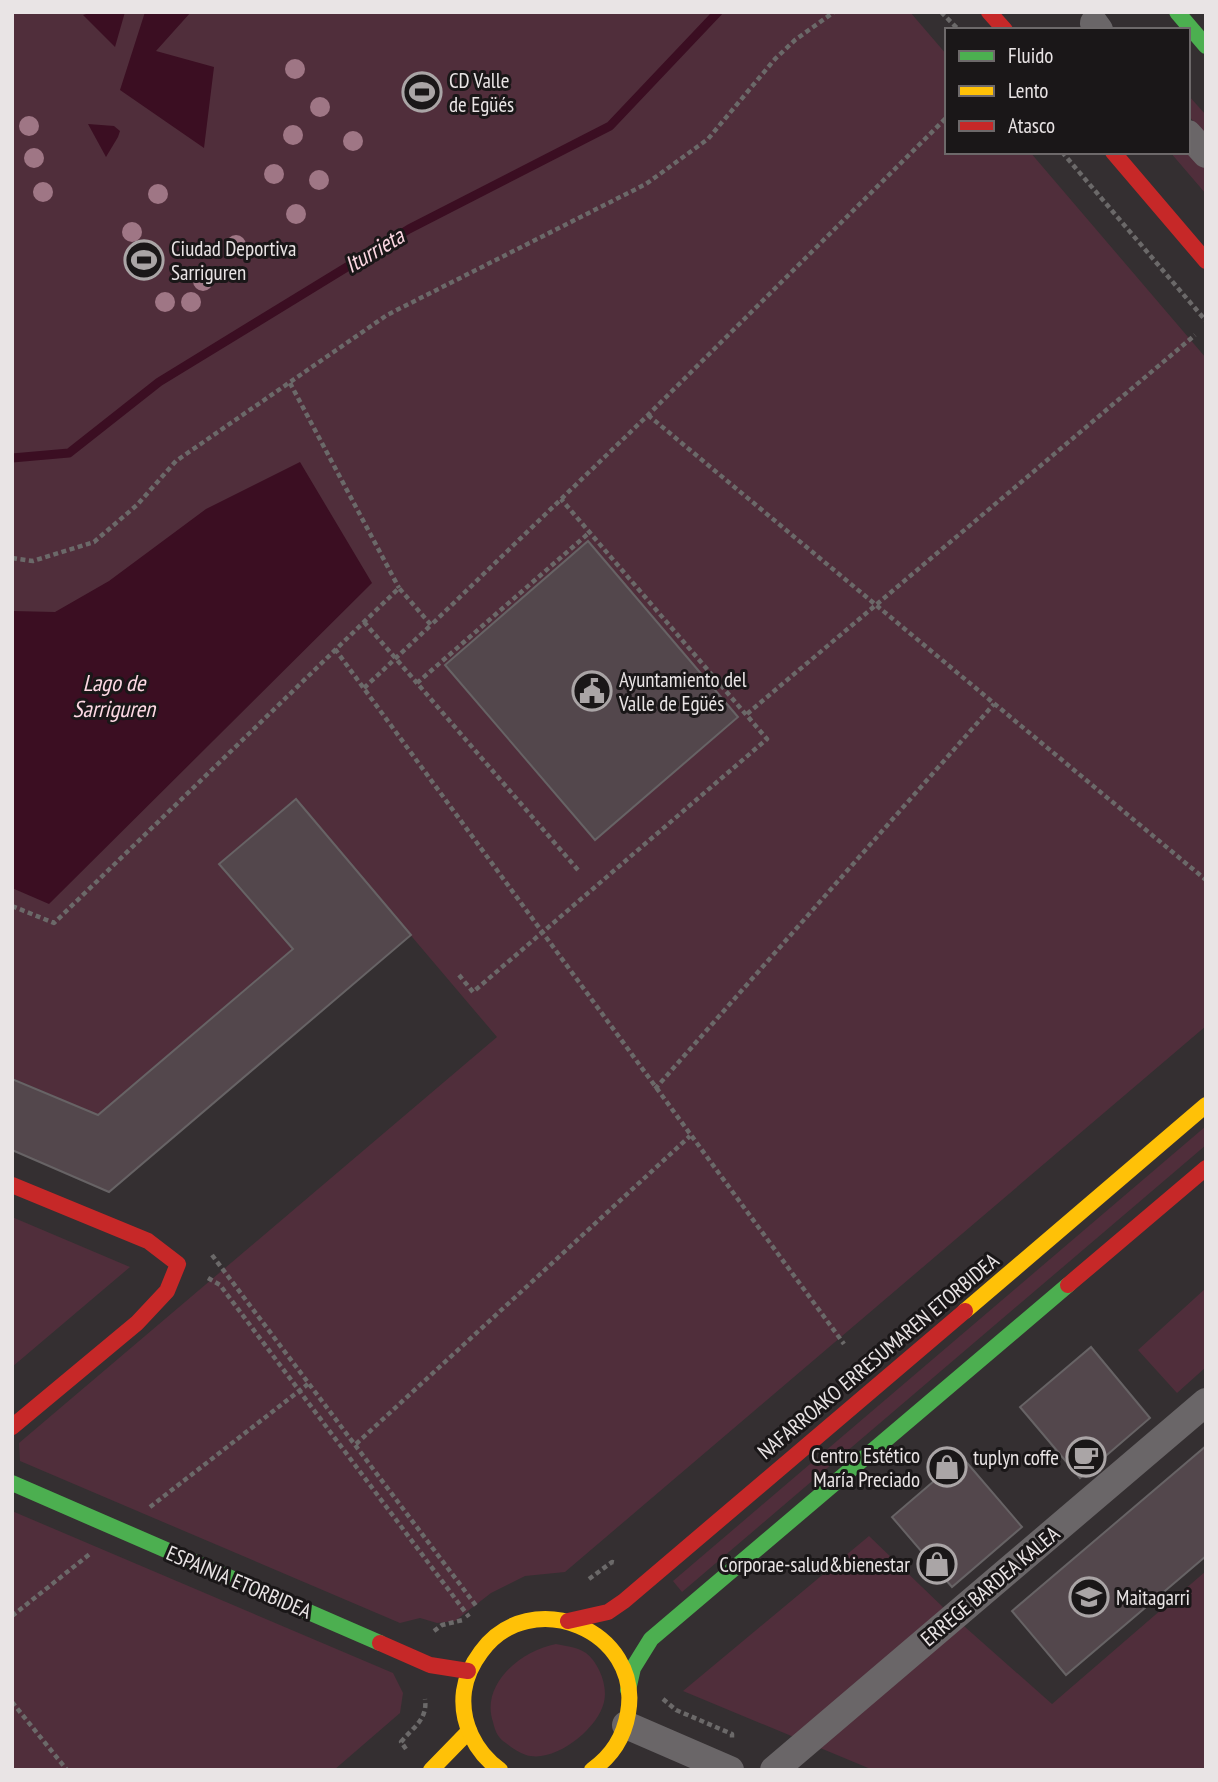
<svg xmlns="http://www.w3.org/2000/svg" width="1218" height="1782" font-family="'PT Sans Narrow',sans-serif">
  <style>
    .green { fill: #502e3b }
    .water { fill: #3b0e22 }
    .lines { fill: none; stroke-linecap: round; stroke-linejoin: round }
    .stream { stroke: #3b0e22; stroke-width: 9 }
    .building { fill: #53474c; stroke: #676365; stroke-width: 2 }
    .path { stroke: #6b6969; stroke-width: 4.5; stroke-dasharray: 5 3.5; stroke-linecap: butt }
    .street { stroke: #6a6668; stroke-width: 28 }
    .fast { stroke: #4caf50; stroke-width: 16 }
    .slow { stroke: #ffc107; stroke-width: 16 }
    .jam { stroke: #c62828; stroke-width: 16 }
    .tree { fill: #9f7685 }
    .labels { text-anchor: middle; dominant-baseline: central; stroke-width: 6; stroke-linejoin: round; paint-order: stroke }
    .poi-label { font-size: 21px; fill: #e9e4e5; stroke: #1a1718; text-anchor: start }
    .street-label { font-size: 21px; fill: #e9e4e5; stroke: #1a1718 }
    .water-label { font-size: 23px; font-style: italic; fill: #fdd8e3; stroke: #1a1718 }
  </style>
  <rect width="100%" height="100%" fill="#342f31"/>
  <g class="green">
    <polygon points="12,12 910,12 947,55 947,152 1030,152 1206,358 1206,1026 565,1572 525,1576 491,1593 455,1621 437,1623 420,1618 400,1623 20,1461 19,1443 497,1037 295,799 219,864 293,949 98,1115 12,1078"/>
    <polygon points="1188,95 1206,115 1206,136 1188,115"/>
    <polygon points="1188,150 1206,170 1206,194 1170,152 1188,152"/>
    <polygon points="1206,1126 1206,1145 682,1592 673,1581"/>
    <polygon points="12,1217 130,1267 12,1367"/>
    <polygon points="1206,1288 1206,1367 1177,1393 1138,1350"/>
    <polygon points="12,1511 393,1673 403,1693 400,1713 334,1770 12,1770"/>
    <polygon points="869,1536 947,1611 1052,1704 1206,1571 1206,1770 873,1770 683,1691"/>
    <path d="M556,1644c10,2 21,3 30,9 13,10 22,33 18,49 -6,27 -50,62 -78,53 -9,-3 -16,-9 -23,-14 -6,-5 -8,-11 -10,-19 -13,-38 29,-72 63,-78z"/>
  </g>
  <g class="water">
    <polygon points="93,12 125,12 115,47 83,15"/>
    <polygon points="145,12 191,12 156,51 214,67 204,148 120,90"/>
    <polygon points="88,124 114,126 120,131 118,137 106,157"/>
    <polygon points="300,462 372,583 49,904 12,888 12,611 55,612 109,581 206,509"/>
  </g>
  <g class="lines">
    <polyline class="stream" points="12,458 69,453 159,382 409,229 610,126 718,12"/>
  </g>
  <g class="building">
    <polygon points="588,541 738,717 595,840 445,665"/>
    <polygon points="296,799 411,935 109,1192 12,1150 12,1079 98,1115 293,949 219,864"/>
    <polygon points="1091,1347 1150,1418 1080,1478 1020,1407"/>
    <polygon points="1206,1446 1206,1556 1066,1675 1012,1611"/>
    <polygon points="962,1457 1022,1527 952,1587 892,1517"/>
  </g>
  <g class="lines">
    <g class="path">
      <polyline points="941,12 958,29"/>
      <polyline points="1062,152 1206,321"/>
      <polyline points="290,383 399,588"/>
      <polyline points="648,415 1206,880"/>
      <polyline points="12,558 33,561 94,542 137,505 176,461 387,315 646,184 708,139 775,59 795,40 834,12"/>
      <polyline points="364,622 417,683"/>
      <polyline points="335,649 844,1344"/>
      <polyline points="364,688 431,625"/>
      <polyline points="747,714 1195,335"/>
      <polyline points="578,870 417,683 590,532"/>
      <polyline points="12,906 54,923 399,588 431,625 648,415 947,117"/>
      <polyline points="459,975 473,992 767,739 561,499"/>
      <polyline points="655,1089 994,704"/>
      <polyline points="212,1255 477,1607"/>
      <polyline points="208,1278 220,1285 469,1617"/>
      <polyline points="356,1444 690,1136"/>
      <polyline points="150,1507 308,1384"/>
      <polyline points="589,1579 612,1562 617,1563"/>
      <polyline points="12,1616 91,1553"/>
      <polyline points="434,1631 442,1625 463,1620"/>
      <polyline points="663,1699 676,1710 732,1734 732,1741"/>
      <polyline points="12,1702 67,1770"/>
      <path d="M406,1749l-5,-7c11,-14 27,-22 24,-43"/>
    </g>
    <g class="street">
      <polyline points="1094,23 1099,30"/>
      <polyline points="1188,134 1206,154"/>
      <polyline points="626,1725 730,1770"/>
      <polyline points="774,1770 1206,1402"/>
    </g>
    <g class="fast">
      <polyline points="1177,12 1206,46"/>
      <polyline points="12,1483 380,1643"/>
      <polyline points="628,1690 633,1668 651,1639 1068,1285"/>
    </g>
    <g class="slow">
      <polyline points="965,1311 1206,1105"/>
      <polyline points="431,1770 469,1731"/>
      <path d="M500,1770c-25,-18 -40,-48 -36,-79 2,-14 8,-27 17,-39 49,-68 162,-22 147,61 -4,24 -16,43 -36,57"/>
    </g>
    <g class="jam">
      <polyline points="989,12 1005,30"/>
      <polyline points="1113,152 1206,261"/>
      <polyline points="12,1185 148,1241 178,1264 167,1291 137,1323 12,1427"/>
      <polyline points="1068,1285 1206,1168"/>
      <polyline points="568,1621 608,1612 624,1601 965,1311"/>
      <polyline points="380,1643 430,1665 468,1671"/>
    </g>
  </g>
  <g class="tree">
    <circle cx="295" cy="69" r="10"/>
    <circle cx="320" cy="107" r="10"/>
    <circle cx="29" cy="126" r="10"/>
    <circle cx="293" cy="135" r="10"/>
    <circle cx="353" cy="141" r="10"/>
    <circle cx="34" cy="158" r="10"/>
    <circle cx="274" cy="174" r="10"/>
    <circle cx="319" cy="180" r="10"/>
    <circle cx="43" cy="192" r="10"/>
    <circle cx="158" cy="194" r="10"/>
    <circle cx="296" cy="214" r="10"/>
    <circle cx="132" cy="232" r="10"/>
    <circle cx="236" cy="245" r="10"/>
    <circle cx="141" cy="265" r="10"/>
    <circle cx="203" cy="281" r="10"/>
    <circle cx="165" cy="302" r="10"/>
    <circle cx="191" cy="302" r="10"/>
  </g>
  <defs>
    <g id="stadium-ring" transform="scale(2.0125)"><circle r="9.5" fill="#1a1718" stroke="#aaa5a6" stroke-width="1.5"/><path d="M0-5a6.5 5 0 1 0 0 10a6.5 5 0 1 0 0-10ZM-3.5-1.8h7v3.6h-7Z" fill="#aaa5a6"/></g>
    <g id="civic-ring" transform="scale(2.0125)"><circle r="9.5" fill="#1a1718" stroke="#aaa5a6" stroke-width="1.5"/><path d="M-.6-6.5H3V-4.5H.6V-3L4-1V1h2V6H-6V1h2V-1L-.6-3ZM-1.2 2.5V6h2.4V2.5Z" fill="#aaa5a6"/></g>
    <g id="cafe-ring" transform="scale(2.0125)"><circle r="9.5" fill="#1a1718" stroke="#aaa5a6" stroke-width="1.5"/><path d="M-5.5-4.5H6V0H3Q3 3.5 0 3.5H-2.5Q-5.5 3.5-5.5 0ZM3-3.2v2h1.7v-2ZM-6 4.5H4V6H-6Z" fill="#aaa5a6"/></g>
    <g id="shop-ring" transform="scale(2.0125)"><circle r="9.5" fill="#1a1718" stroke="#aaa5a6" stroke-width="1.5"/><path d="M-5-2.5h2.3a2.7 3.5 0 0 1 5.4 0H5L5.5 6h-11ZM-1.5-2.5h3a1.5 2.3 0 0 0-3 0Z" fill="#aaa5a6"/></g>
    <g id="school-ring" transform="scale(2.0125)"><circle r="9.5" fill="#1a1718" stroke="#aaa5a6" stroke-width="1.5"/><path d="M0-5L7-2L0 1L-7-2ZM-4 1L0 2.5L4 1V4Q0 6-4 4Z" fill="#aaa5a6"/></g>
  </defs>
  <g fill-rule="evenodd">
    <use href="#stadium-ring" x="422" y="92"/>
    <use href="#stadium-ring" x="144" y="260"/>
    <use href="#civic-ring" x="592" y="691"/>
    <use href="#cafe-ring" x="1086" y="1457"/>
    <use href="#shop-ring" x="947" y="1467"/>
    <use href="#shop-ring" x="937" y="1564"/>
    <use href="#school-ring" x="1089" y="1597"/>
  </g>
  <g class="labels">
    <g class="poi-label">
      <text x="449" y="80">CD Valle<tspan x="449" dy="24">de Egüés</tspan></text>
      <text x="171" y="248">Ciudad Deportiva<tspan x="171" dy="24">Sarriguren</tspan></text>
      <text x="619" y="679">Ayuntamiento del<tspan x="619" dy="24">Valle de Egüés</tspan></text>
      <text x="920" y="1455" text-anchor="end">Centro Estético<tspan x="920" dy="24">María Preciado</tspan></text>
      <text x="1059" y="1457" text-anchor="end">tuplyn coffe</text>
      <text x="910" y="1564" text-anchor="end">Corporae-salud&amp;bienestar</text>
      <text x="1116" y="1597">Maitagarri</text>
    </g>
    <g class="street-label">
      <text transform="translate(878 1356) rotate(-40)">NAFARROAKO ERRESUMAREN ETORBIDEA</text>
      <text transform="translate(239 1582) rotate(23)">ESPAINIA ETORBIDEA</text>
      <text transform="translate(990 1586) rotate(-40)">ERREGE BARDEA KALEA</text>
    </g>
    <g class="water-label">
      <text transform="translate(374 250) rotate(-31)">Iturrieta</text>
      <text x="114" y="682">Lago de<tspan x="114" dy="26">Sarriguren</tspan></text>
    </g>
  </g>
  <rect width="1218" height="1782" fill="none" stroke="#e9e4e5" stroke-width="28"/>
  <rect x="945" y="28" width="245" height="126" fill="#1a1718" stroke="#6d696a" stroke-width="2"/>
  <rect x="959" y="51" width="35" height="10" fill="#4caf50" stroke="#6d696a" stroke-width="2"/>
  <text x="1008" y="63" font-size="21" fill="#e9e4e5">Fluido</text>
  <rect x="959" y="86" width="35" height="10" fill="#ffc107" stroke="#6d696a" stroke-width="2"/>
  <text x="1008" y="98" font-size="21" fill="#e9e4e5">Lento</text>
  <rect x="959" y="121" width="35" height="10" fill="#c62828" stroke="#6d696a" stroke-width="2"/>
  <text x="1008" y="133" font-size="21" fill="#e9e4e5">Atasco</text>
</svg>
